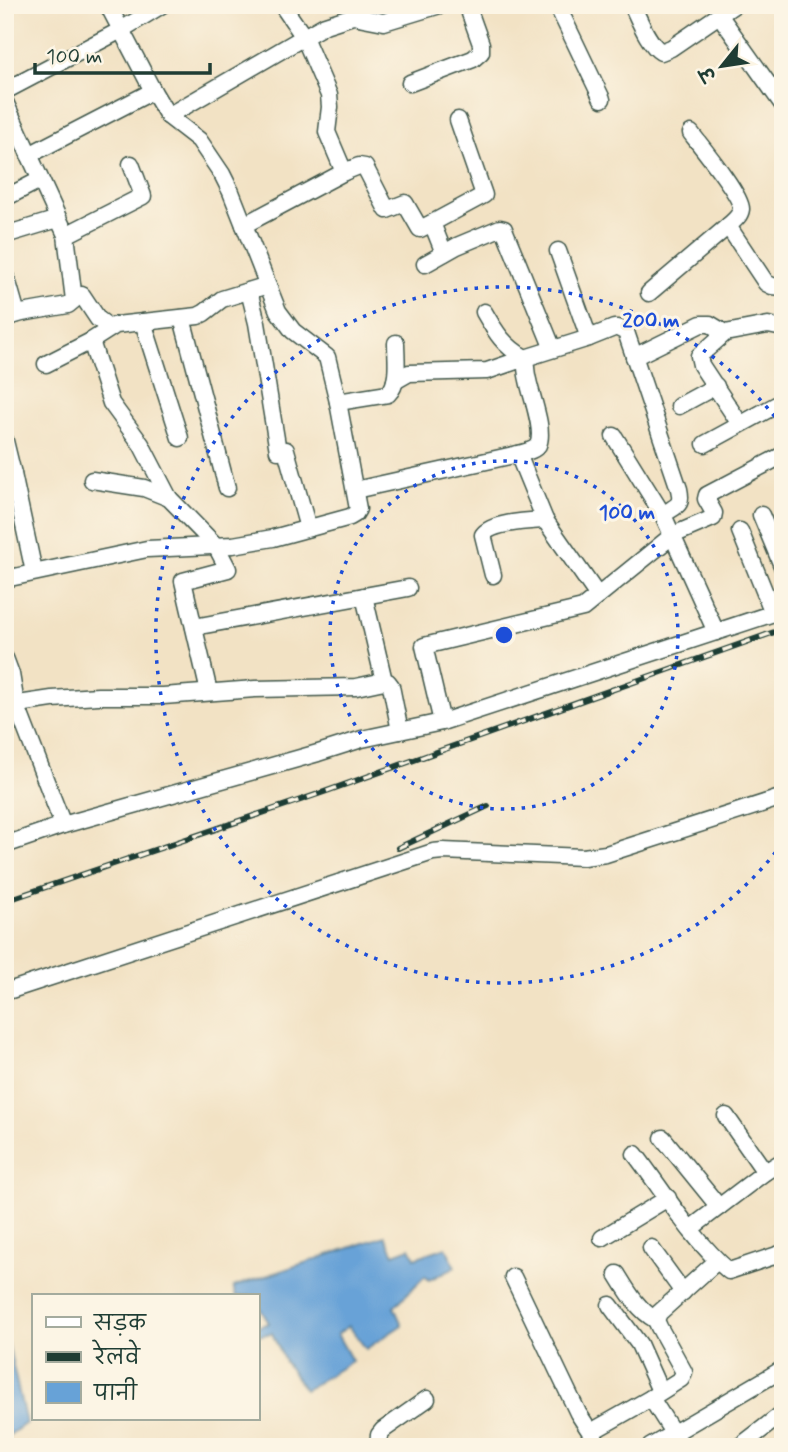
<svg xmlns="http://www.w3.org/2000/svg" width="788" height="1452" font-family="Mynerve,'Playpen Sans Deva',sans-serif">
  <style>
    .water { fill: #67a2d7; stroke: #437086; stroke-width: 2 }
    .lines { fill: none; stroke-linecap: round; stroke-linejoin: round }
    .minor-casing { stroke: #3f564a; stroke-width: 19 }
    .minor { stroke: #fff; stroke-width: 16 }
    .rail-casing { stroke: #1f3d34; stroke-width: 6 }
    .rail { stroke: #fcf5e5; stroke-width: 3.5; stroke-dasharray: 10; stroke-linecap: butt }
    .ring { fill: none; stroke: #1d4ed8; stroke-width: 3.5; stroke-dasharray: 3.5 7 }
    .centre { fill: #1d4ed8; stroke: #fcf5e5; stroke-width: 3.5 }
    .ring-label { font-size: 21px; text-anchor: middle; font-weight: bold; fill: #1d4ed8; stroke: #fcf5e5; stroke-width: 6; stroke-linejoin: round; paint-order: stroke }
  </style>
  <rect width="100%" height="100%" fill="#fcf5e5"/>
  <filter id="ink" filterUnits="userSpaceOnUse"><feTurbulence type="fractalNoise" baseFrequency=".0143" numOctaves="2"/><feDisplacementMap in="SourceGraphic" scale="14" xChannelSelector="R" yChannelSelector="G"/><feConvolveMatrix kernelMatrix="1 2 1 2 8 2 1 2 1" color-interpolation-filters="sRGB"/></filter>
  <filter id="wash" filterUnits="userSpaceOnUse"><feTurbulence type="fractalNoise" baseFrequency=".00686" numOctaves="4" result="noise"/><feDisplacementMap in="SourceGraphic" scale="28" xChannelSelector="R" yChannelSelector="G"/><feGaussianBlur stdDeviation="1.57" result="paint"/><feColorMatrix in="noise" values="0 0 0 0 0 0 0 0 0 0 0 0 0 0 0 0 0 1.4 0 .05"/><feComposite in="paint" operator="in"/></filter>
  <g filter="url(#wash)">
    <rect width="100%" height="100%" fill="#f2e2c4"/>
    <g class="water">
      <polygon points="385,1236 394,1254 410,1248 415,1258 446,1247 455,1267 429,1280 425,1276 394,1307 402,1325 366,1349 349,1326 337,1334 352,1361 305,1390 285,1362 272,1333 257,1336 257,1327 269,1323 257,1303 257,1296 236,1296 233,1287"/>
      <polygon points="5,1331 26,1423 5,1438"/>
    </g>
  </g>
  <g filter="url(#ink)">
    <g class="lines">
      <g class="minor-casing">
        <g id="minor">
          <polyline points="282,5 304,37 325,25 353,16 384,22 440,5"/>
          <polyline points="557,5 602,99"/>
          <path d="M632,5c7,14 16,39 29,47l10,-4 63,-43"/>
          <polyline points="720,16 783,105"/>
          <polyline points="410,83 473,59 481,52 481,44 467,5"/>
          <polyline points="5,91 121,30 162,5"/>
          <polyline points="5,102 66,235 74,300 68,305 22,313 5,318"/>
          <polyline points="168,116 304,37 329,95 330,107 327,132 344,172 244,225"/>
          <polyline points="29,155 153,91"/>
          <polyline points="344,172 359,166 365,167 387,210 405,203 420,229 432,223 444,253"/>
          <polyline points="5,198 40,180"/>
          <polyline points="432,223 484,195 458,120"/>
          <polyline points="728,226 766,283 772,286 783,287"/>
          <polyline points="5,235 58,219"/>
          <polyline points="66,235 143,196 131,164"/>
          <polyline points="558,251 589,338"/>
          <polyline points="425,264 457,246 500,228 504,229 553,349"/>
          <polyline points="5,272 17,314"/>
          <polyline points="249,291 257,323 278,451"/>
          <path d="M649,293l79,-67c5,-5 12,-9 13,-17 1,-13 -40,-63 -50,-76"/>
          <polyline points="82,295 98,319 110,328"/>
          <path d="M484,312c12,21 20,34 41,46l64,-20 25,-10h4l8,4 53,157c4,18 -3,16 -16,26"/>
          <polyline points="182,318 227,488"/>
          <polyline points="143,322 180,438"/>
          <polyline points="91,341 111,403 141,444 169,498"/>
          <polyline points="634,357 701,324 710,324 725,333"/>
          <polyline points="46,364 91,341 116,325 198,316 204,313 222,299 268,285"/>
          <path d="M338,402l50,-8c12,-11 8,-36 8,-51"/>
          <polyline points="679,406 716,386"/>
          <polyline points="740,424 701,365 699,356 725,333 768,325 783,328"/>
          <polyline points="614,436 663,515 716,632"/>
          <polyline points="5,441 13,474 5,476"/>
          <polyline points="705,444 780,403"/>
          <polyline points="286,450 308,528"/>
          <polyline points="518,454 545,520 598,596"/>
          <polyline points="13,474 34,572"/>
          <polyline points="92,480 144,488 169,498 216,546 228,569 183,581 209,692"/>
          <path d="M355,490l163,-36c7,-2 16,-3 20,-9 7,-15 -7,-49 -10,-65 -2,-7 -2,-15 -3,-22l-38,13 -78,2 -14,8"/>
          <polyline points="761,515 783,568"/>
          <polyline points="740,531 773,613"/>
          <path d="M493,575l-10,-40c9,-13 47,-14 62,-15"/>
          <polyline points="5,579 147,549 233,545 273,538 350,517 355,514 358,509 338,402 327,357 293,331 278,311 231,192 222,174 199,140 168,116 153,91 108,5"/>
          <polyline points="364,596 384,681"/>
          <polyline points="194,627 408,588"/>
          <polyline points="5,658 11,674 16,704 63,825"/>
          <polyline points="5,706 52,699 98,696 163,696 255,689 356,687 384,681 388,682 391,686 400,731"/>
          <polyline points="442,722 424,646 583,608 673,535 713,518 714,513 706,499 707,495 783,455"/>
          <polyline points="5,845 63,825 318,753 362,739 442,722 783,610"/>
          <polyline points="5,992 433,852 443,851 583,857 606,854 783,797"/>
          <polyline points="726,1116 765,1172"/>
          <polyline points="663,1138 719,1207"/>
          <path d="M635,1154c29,38 58,87 94,117l54,-18"/>
          <polyline points="690,1229 765,1172 783,1161"/>
          <polyline points="602,1238 668,1198"/>
          <polyline points="651,1248 683,1292"/>
          <path d="M617,1274c11,18 21,36 39,46"/>
          <polyline points="513,1277 578,1413 600,1447"/>
          <polyline points="610,1305 639,1344 660,1391"/>
          <polyline points="591,1432 651,1398"/>
          <polyline points="378,1447 379,1435 383,1430 427,1399"/>
          <polyline points="650,1447 783,1369"/>
          <polyline points="682,1447 651,1398 681,1379 684,1372 659,1327 656,1320 659,1313 717,1261"/>
          <polyline points="739,1447 783,1413"/>
        </g>
      </g>
      <use href="#minor" class="minor"/>
      <g class="rail-casing">
        <g id="rail">
          <polyline points="398,848 488,806"/>
          <polyline points="5,901 324,792 783,629"/>
        </g>
      </g>
      <use href="#rail" class="rail"/>
    </g>
  </g>
  <g class="ring">
    <circle cx="504" cy="635" r="174"/>
    <path d="M782 844A348 348 0 1 1 782 426"/>
  </g>
  <circle cx="504" cy="635" r="10" class="centre"/>
  <g class="ring-label">
    <text x="651" y="327">200 m</text>
    <text x="627" y="519">100 m</text>
  </g>
  <rect width="788" height="1452" fill="none" stroke="#fcf5e5" stroke-width="28"/>
  <rect x="32" y="1294" width="228" height="126" fill="#fcf5e5" stroke="#a4ab9e" stroke-width="2"/>
  <rect x="46" y="1317" width="35" height="10" fill="#ffffff" stroke="#a4ab9e" stroke-width="2"/>
  <text x="94" y="1330" font-size="21" fill="#1f3d34">सड़क</text>
  <rect x="46" y="1352" width="35" height="10" fill="#1f3d34" stroke="#a4ab9e" stroke-width="2"/>
  <text x="94" y="1364" font-size="21" fill="#1f3d34">रेलवे</text>
  <rect x="46" y="1382" width="35" height="21" fill="#67a2d7" stroke="#a4ab9e" stroke-width="2"/>
  <text x="94" y="1400" font-size="21" fill="#1f3d34">पानी</text>
  <g transform="translate(722 66) rotate(240)" stroke="#fcf5e5" stroke-width="5" paint-order="stroke">
  <path d="M0-5L12 26L0 18L-12 26Z" fill="#1f3d34"/>
  <text y="-10" font-size="19" font-weight="bold" text-anchor="middle" fill="#1f3d34">उ</text>
  </g>
  <path d="M35 63v10h175v-10" fill="none" stroke="#1f3d34" stroke-width="3.5"/>
  <text x="46" y="63" font-size="21" fill="#1f3d34" stroke="#fcf5e5" stroke-width="5" paint-order="stroke">100 m</text>
</svg>
